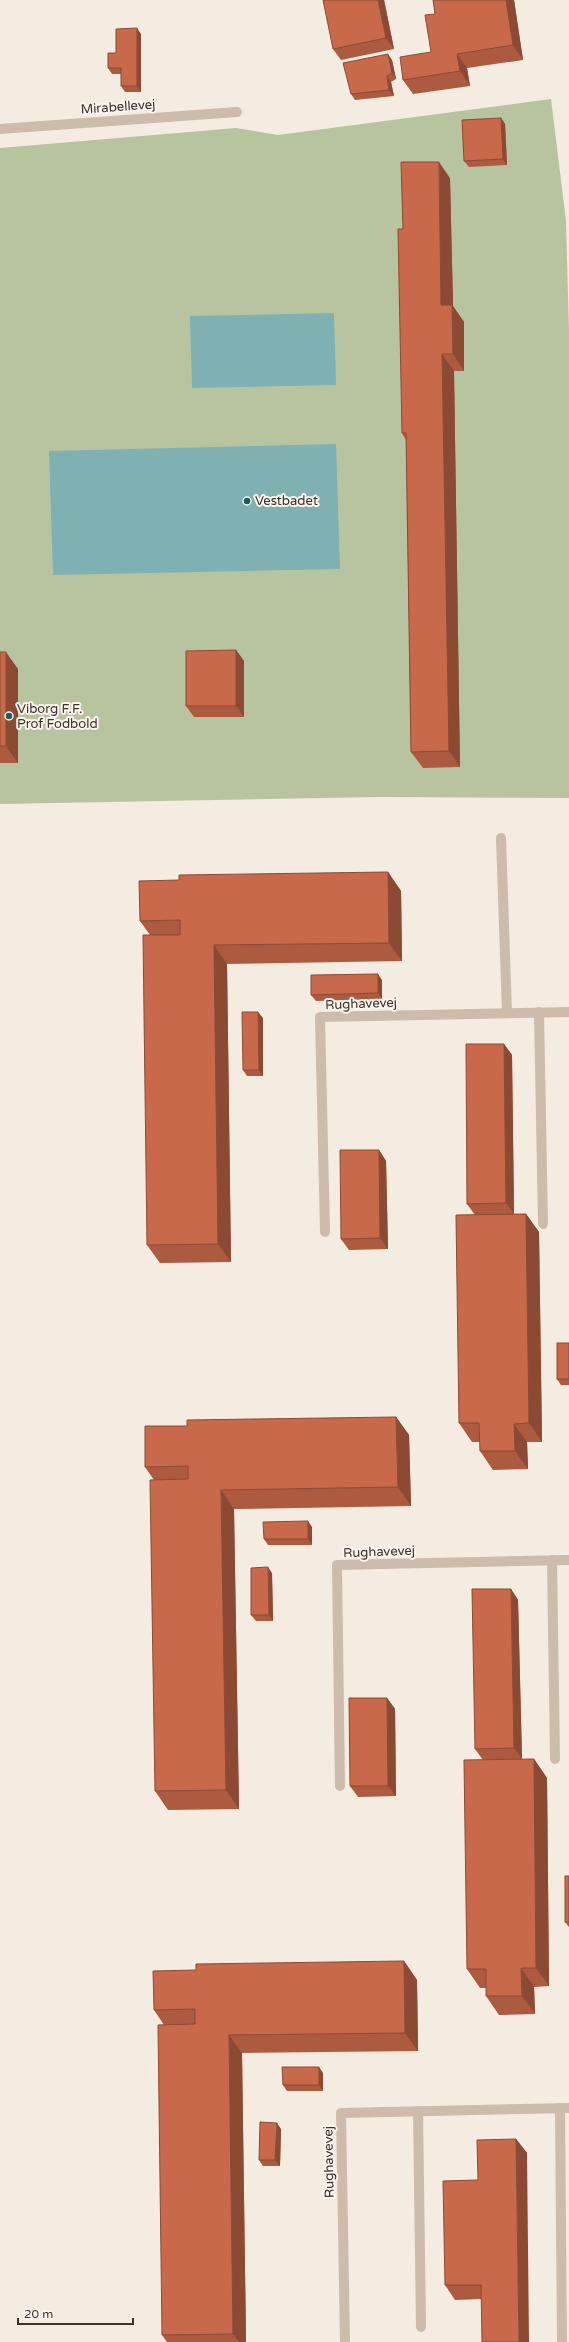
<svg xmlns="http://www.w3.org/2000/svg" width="569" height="2342" font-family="'Varela Round',sans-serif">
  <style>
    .green { fill: #b8c4a0 }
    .water { fill: #7fb0b2 }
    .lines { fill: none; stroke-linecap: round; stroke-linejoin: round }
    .minor { stroke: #cdbbac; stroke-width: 10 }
    .wall { fill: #ac5a40 }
    .shaded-wall { fill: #8c4a34 }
    .building { fill: #c8694b; stroke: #8c4a34 }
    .poi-dot { fill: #1f5a5e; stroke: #fbf5ee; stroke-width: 1.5 }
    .labels { text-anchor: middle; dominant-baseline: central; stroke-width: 4; stroke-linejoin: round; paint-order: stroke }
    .street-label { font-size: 13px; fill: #3b302b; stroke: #fbf5ee }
    .poi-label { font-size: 13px; fill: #3b302b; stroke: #fbf5ee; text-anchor: start }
  </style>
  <rect width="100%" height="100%" fill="#f4ebe1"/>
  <polygon class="green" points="551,99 566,221 569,331 569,798 380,797 0,804 0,148 236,128 278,135"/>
  <g class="water">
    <polygon points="334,313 336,385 192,388 190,316"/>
    <polygon points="336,444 340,569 53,575 49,451"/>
  </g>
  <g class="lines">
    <g class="minor">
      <polyline points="0,129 237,112"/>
      <polyline points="501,838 507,1013"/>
      <polyline points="539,1012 543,1224"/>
      <polyline points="325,1232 320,1017 569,1012"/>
      <polyline points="552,1560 555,1759"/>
      <polyline points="340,1786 337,1565 569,1560"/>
      <polyline points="560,2108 562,2342"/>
      <polyline points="418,2111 421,2327"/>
      <polyline points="345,2342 341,2113 569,2108"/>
    </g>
  </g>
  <g class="wall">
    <polygon points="384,0 394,49 341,60 333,49"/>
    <polygon points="433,0 514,0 523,60 467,68 470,86 413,94 403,80 431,52 435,14"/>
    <polygon points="141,34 141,92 125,92 121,86 121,74 112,74 108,68 116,53"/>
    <polygon points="392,60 396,79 391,82 394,96 355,100 351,94"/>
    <polygon points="501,118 505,124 507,165 469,167 464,161"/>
    <polygon points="450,178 453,306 464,322 464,371 454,371 460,767 423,768 411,752 406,440 402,433 403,229"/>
    <polygon points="236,650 244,661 244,717 194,717 186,706"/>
    <polygon points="0,652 18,669 18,763 0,763"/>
    <polygon points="388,872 401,891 402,961 227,964 231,1262 160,1263 147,1245 150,935 140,921 179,880"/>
    <polygon points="382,980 382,999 316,1001 311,995"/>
    <polygon points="263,1018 263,1076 247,1076 243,1070"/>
    <polygon points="504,1044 512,1055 514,1214 526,1214 539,1232 542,1442 527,1442 528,1469 493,1470 480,1451 480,1442 472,1442 459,1423 475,1215 467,1204"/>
    <polygon points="379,1150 386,1161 388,1249 349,1250 341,1239"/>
    <polygon points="569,1343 569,1385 561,1385 557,1379"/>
    <polygon points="396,1417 409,1435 411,1506 234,1509 239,1809 168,1810 155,1791 154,1480 145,1467 187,1426"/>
    <polygon points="312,1527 312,1545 268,1545 264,1539"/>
    <polygon points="272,1573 273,1621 256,1621 251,1615"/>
    <polygon points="511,1589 518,1600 522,1759 483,1760 475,1749"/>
    <polygon points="387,1698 395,1709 396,1796 358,1797 350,1786"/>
    <polygon points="534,1759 547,1778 549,1986 534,1987 535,2014 499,2015 486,1996 486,1988 480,1988 467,1969"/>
    <polygon points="569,1876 569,1927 565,1922"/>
    <polygon points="404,1961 417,1980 418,2051 242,2053 246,2342 167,2342 162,2335 164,2025 154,2010 196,1970"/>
    <polygon points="323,2073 323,2091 287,2091 283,2085"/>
    <polygon points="281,2129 280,2166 263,2166 259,2160"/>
    <polygon points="516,2139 527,2153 481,2299 455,2300 445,2285 478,2180"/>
  </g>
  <g class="shaded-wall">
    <polygon points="378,0 384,0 394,49 386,38"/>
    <polygon points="506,0 514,0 523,60 513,45"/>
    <polygon points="137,28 141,34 141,92 137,86"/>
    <polygon points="388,54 392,60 396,79 392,73"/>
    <polygon points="457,54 467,68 470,86 460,71"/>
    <polygon points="387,76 391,82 394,96 389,90"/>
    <polygon points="501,118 505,124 507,165 503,159"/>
    <polygon points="439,162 450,178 453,306 464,322 464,371 453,354 441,305"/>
    <polygon points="442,354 454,371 460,767 449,751"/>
    <polygon points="236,650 244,661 244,717 236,706"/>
    <polygon points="6,652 18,669 18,763 6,746"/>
    <polygon points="388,872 401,891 402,961 389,943"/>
    <polygon points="214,945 227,964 231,1262 218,1244"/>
    <polygon points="378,974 382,980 382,999 378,993"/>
    <polygon points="258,1012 263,1018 263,1076 259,1070"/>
    <polygon points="504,1044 512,1055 514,1214 506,1203"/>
    <polygon points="379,1150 386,1161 388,1249 380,1238"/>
    <polygon points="526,1214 539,1232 542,1442 529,1423"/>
    <polygon points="396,1417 409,1435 411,1506 398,1487"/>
    <polygon points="514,1424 527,1442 528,1469 515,1451"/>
    <polygon points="221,1490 234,1509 239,1809 226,1790"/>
    <polygon points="308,1521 312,1527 312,1545 308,1539"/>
    <polygon points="268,1567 272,1573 273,1621 269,1615"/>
    <polygon points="511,1589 518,1600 522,1759 514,1748"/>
    <polygon points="387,1698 395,1709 396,1796 388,1786"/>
    <polygon points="534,1759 547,1778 549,1986 536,1968"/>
    <polygon points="404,1961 417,1980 418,2051 405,2033"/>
    <polygon points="521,1968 534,1987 535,2014 522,1996"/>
    <polygon points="229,2035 242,2053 246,2342 239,2342 233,2334"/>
    <polygon points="319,2067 323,2073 323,2091 319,2085"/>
    <polygon points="277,2123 281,2129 280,2166 275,2160"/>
    <polygon points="516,2139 527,2153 529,2342 519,2342"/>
  </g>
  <g class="building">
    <polygon points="323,0 378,0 386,38 333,49"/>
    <polygon points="433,0 506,0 513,45 457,54 460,71 403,80 400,57 431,52 425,15 435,14"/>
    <polygon points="137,28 137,86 121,86 121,68 108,68 108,53 116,53 116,29"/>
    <polygon points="388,54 392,73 387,76 389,90 351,94 343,63"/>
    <polygon points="501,118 503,159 464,161 462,120"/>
    <polygon points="401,162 439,162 441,305 452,305 453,354 442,354 449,751 411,752 406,433 402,433 398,229 403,229"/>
    <polygon points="236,650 236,706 186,706 186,651"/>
    <rect x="0" y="652" width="6" height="94"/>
    <polygon points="388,872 389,943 214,945 218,1244 147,1245 143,935 180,935 180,920 140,921 139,881 179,880 179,875"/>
    <polygon points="378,974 378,993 311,995 311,975"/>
    <polygon points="242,1012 258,1012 259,1070 243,1070"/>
    <polygon points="466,1044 504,1044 506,1203 467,1204"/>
    <polygon points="340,1150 379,1150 380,1238 341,1239"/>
    <polygon points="526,1214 529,1423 514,1424 515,1451 480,1451 479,1423 459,1423 456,1215"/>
    <rect x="557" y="1343" width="12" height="36"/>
    <polygon points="396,1417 398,1487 221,1490 226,1790 155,1791 150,1480 188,1479 188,1466 145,1467 145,1426 187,1426 187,1420"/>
    <polygon points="308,1521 308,1539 264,1539 263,1522"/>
    <polygon points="268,1567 269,1615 251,1615 251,1568"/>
    <polygon points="472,1589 511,1589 514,1748 475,1749"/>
    <polygon points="349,1698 387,1698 388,1786 350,1786"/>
    <polygon points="534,1759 536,1968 521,1968 522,1996 486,1996 486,1969 467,1969 464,1760"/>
    <rect x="565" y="1876" width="4" height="46"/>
    <polygon points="404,1961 405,2033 229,2035 233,2334 162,2335 158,2025 195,2024 195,2009 154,2010 153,1971 196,1970 196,1964"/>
    <polygon points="282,2067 319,2067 319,2085 283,2085"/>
    <polygon points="260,2122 277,2123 275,2160 259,2160"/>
    <polygon points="516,2139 519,2342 482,2342 481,2285 445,2285 443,2181 478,2180 477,2140"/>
  </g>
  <g class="poi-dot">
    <circle cx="247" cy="501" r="4"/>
    <circle cx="9" cy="716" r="4"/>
  </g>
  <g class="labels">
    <g class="street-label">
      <text transform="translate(118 107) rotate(-4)">Mirabellevej</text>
      <text transform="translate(361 1004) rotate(-2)">Rughavevej</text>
      <text transform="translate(379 1552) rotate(-2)">Rughavevej</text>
      <text transform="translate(329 2162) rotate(-91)">Rughavevej</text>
    </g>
    <g class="poi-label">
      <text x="255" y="501">Vestbadet</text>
      <text x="17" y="709">Viborg F.F.<tspan x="17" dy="15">Prof Fodbold</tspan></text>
    </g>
  </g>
  <path d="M18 2318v6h115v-6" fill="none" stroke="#3b302b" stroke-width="2"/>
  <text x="24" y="2318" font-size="12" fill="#3b302b" stroke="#fbf5ee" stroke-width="3" paint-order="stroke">20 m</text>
</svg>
